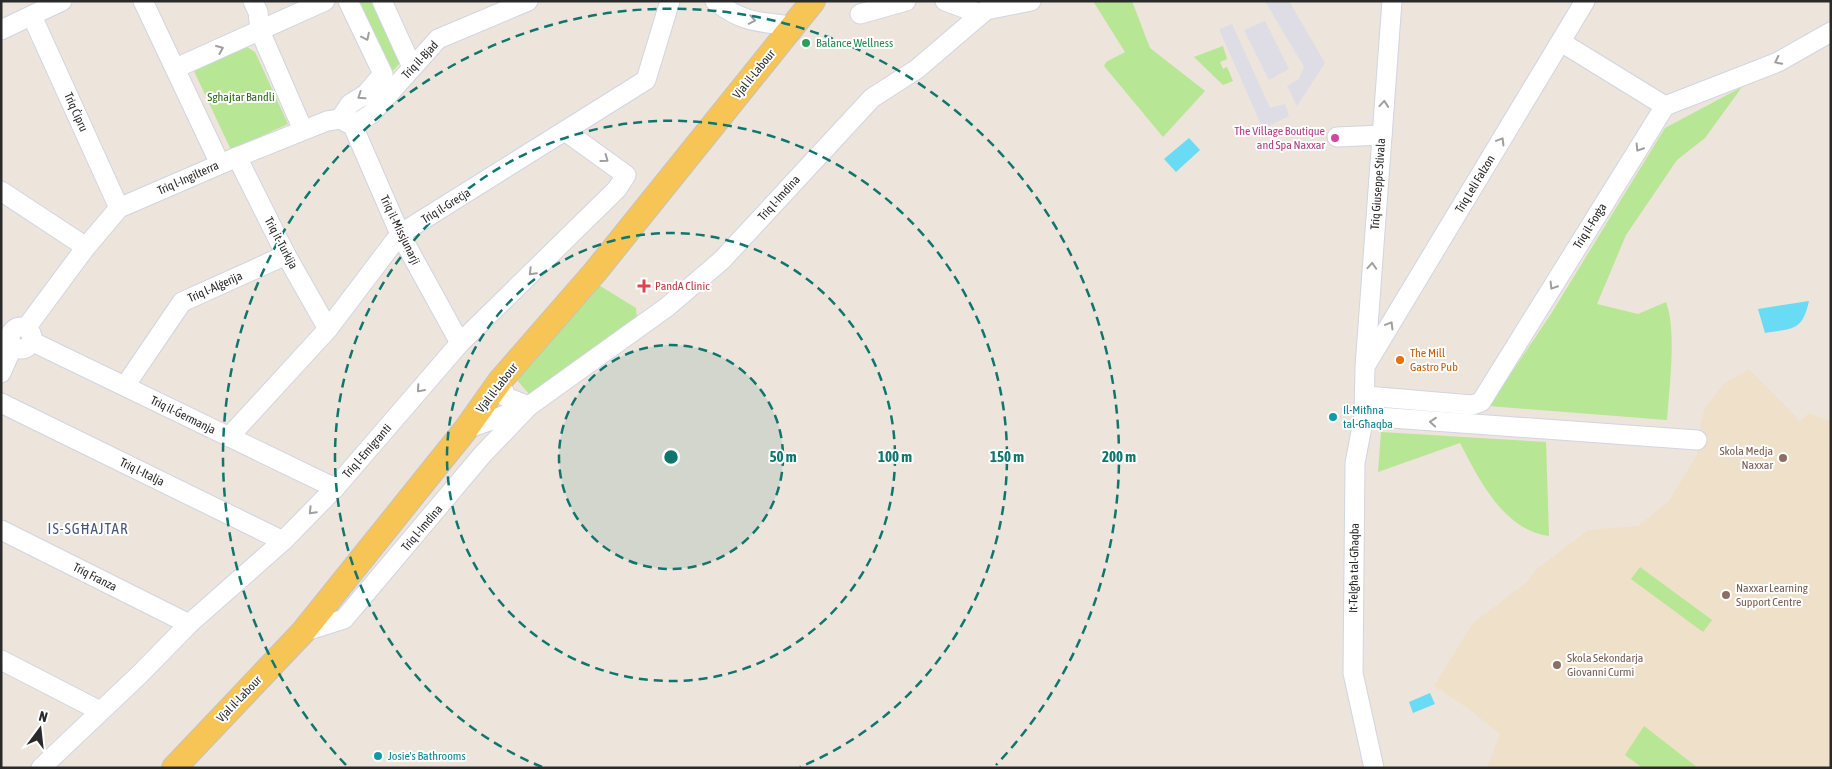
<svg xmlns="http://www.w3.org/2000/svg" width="1832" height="769" font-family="'Asap Condensed',sans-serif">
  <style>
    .industrial { fill: #dedce5 }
    .education { fill: #efe0c9 }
    .green { fill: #b7e695 }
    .water { fill: #69dbf4 }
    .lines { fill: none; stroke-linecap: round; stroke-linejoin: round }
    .minor-casing { stroke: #d0d5e4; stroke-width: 21 }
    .major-casing { stroke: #c3c3c3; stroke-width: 26 }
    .minor { stroke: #fff; stroke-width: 19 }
    .major { stroke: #f7c456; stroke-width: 24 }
    .oneway { stroke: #9f9f9f }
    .ring { fill: none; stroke: #0f766e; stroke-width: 2.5; stroke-dasharray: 9 6 }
    .leisure-dot { fill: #2e9e5b; stroke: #fff; stroke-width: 2 }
    .hotel-dot { fill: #d1479c; stroke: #fff; stroke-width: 2 }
    .health-dot { fill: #e0444e; stroke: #fff; stroke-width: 2 }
    .food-dot { fill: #e8710a; stroke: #fff; stroke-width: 2 }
    .culture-dot { fill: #0f9aa8; stroke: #fff; stroke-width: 2 }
    .education-dot { fill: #8d6e63; stroke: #fff; stroke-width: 2 }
    .labels { text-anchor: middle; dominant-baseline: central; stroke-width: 4; stroke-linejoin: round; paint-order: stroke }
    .leisure-label { font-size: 12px; fill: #27864d; stroke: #fff; text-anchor: start }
    .street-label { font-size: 12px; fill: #2a2a2a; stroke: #fff }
    .park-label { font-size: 12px; fill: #2f6a16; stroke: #fff }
    .hotel-label { font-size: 12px; fill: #b23c85; stroke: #fff; text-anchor: end }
    .health-label { font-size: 12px; fill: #be3a42; stroke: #fff; text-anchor: start }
    .food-label { font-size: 12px; fill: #c56008; stroke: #fff; text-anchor: start }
    .culture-label { font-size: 12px; fill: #0d838f; stroke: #fff; text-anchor: start }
    .education-label { font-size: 12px; fill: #785e54; stroke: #fff; text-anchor: start }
    .quarter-label { font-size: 15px; letter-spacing: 1px; fill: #48567d; stroke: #fff }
    .centre { fill: #0f766e; stroke: #fff; stroke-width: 2.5 }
    .ring-label { font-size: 15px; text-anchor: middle; font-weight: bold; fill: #0f766e; stroke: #fff; stroke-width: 4; stroke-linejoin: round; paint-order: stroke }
  </style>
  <rect width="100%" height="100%" fill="#ede4db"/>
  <g class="industrial">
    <polygon points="1265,1 1289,1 1325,63 1297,106 1287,86 1299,79 1304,67"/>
    <polygon points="1265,21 1289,69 1269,80 1244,30"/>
    <polygon points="1232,24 1270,108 1285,104 1289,116 1263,129 1219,29"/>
  </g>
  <polygon class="education" points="1749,369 1800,421 1809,413 1831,422 1831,768 1487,768 1500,734 1469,709 1434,686 1473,623 1526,583 1537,569 1589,530 1638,526 1669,501 1697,455 1697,440 1705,407 1724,384"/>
  <g class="green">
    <polygon points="355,1 372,1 401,62 389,75"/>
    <polygon points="1093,1 1132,1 1150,48 1205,91 1163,137 1104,66 1106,62 1125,52"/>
    <polygon points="1223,46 1227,59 1220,62 1223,69 1227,67 1233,81 1223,85 1194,57"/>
    <polygon points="247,47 255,52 288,124 231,150 194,71"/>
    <path d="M1742,87l-37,51 -28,22 -51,75 -29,69 41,10 28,-12c11,29 3,87 1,118l-178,-14 62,-92 114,-186z"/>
    <polygon points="597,284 636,308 637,318 529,394 517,380"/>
    <path d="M1381,432l165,10 3,94c-46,-6 -70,-57 -89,-93l-82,29z"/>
    <polygon points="1640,567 1712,620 1703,632 1631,579"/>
    <polygon points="1644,726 1698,768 1643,768 1625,755"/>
  </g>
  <g class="water">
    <polygon points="1189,138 1200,150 1176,172 1164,159"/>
    <path d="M1809,301c-7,31 -16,27 -44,32l-7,-24z"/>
    <polygon points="1430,693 1435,704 1413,713 1409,702"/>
  </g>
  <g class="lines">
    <g class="minor-casing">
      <g id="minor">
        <polyline points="143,1 220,164"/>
        <polyline points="253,1 258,12 260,31 303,130"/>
        <polyline points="382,1 412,67"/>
        <path d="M715,1c28,22 44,21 78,25"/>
        <polyline points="945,1 980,14"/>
        <polyline points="860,14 906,1"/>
        <polyline points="32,16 119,208"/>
        <polyline points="1,30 62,1"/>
        <polyline points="1561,42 1665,106"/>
        <polyline points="176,68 325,1"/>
        <polyline points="340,119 353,126 400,234 460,343"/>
        <polyline points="340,119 350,104 366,94 383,74 348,1"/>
        <polyline points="353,126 371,114 438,39 528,1"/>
        <polyline points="1337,137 1382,135"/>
        <polyline points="237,157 286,255 328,329"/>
        <polyline points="1,191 86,247"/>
        <circle cx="21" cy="338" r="11"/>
        <polyline points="26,328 86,247 119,208 237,157 327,121 340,119"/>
        <polyline points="31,341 335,488"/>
        <polyline points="1367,363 1585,1"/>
        <polyline points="1,373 13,346"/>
        <polyline points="500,381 506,397 529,406"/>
        <polyline points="125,386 182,302 286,255"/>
        <polyline points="1366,396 1472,405 1481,402 1665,106 1778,62 1831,32"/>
        <polyline points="1,403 283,541"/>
        <polyline points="1364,416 1697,440"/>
        <polyline points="466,429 525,408"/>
        <polyline points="229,437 328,329 400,234 646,80 670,1"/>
        <polyline points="1,530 189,624"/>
        <polyline points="303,632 344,619 483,454 529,406 667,307 722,260 872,98 917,69 986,10 1031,1"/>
        <polyline points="1,660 100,711"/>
        <polyline points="41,768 139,675 189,624 283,541 335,488 460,343 617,189 626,175 565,131"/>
        <polyline points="1374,768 1353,673 1355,463 1364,416 1365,367 1392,1"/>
      </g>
    </g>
    <g class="major-casing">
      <polyline id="major" points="174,768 303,632 466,429 500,381 595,272 813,1"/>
    </g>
    <use href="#minor" class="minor"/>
    <use href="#major" class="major"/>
  </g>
  <defs><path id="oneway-chevron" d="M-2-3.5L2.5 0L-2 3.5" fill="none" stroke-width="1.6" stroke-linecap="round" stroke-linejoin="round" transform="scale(1.25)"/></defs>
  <g class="oneway">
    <use href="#oneway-chevron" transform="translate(752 20) rotate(11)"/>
    <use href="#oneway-chevron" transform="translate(366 37) rotate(64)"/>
    <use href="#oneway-chevron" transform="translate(220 49) rotate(-23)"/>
    <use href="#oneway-chevron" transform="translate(1778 61) rotate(154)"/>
    <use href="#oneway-chevron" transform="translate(361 96) rotate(146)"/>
    <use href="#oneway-chevron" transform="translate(1384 104) rotate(-85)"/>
    <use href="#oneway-chevron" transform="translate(1501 141) rotate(-59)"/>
    <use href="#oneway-chevron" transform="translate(1639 148) rotate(122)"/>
    <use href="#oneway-chevron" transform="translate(605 159) rotate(36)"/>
    <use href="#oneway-chevron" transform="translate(1372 266) rotate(-86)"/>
    <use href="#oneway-chevron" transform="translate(532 272) rotate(135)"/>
    <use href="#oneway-chevron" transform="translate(1553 286) rotate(122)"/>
    <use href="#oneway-chevron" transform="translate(1390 325) rotate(-59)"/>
    <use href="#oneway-chevron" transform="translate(420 389) rotate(131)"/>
    <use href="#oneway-chevron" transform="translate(1433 422) rotate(-175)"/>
    <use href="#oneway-chevron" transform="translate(312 511) rotate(134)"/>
  </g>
  <circle cx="671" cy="457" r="112" fill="#0f766e" fill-opacity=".12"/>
  <g class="ring">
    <circle cx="671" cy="457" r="112"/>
    <circle cx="671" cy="457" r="224"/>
    <path d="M542 767A336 336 0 1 1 800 767"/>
    <path d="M346 765A448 448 0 1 1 996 765"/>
  </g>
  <circle class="leisure-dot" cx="806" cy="43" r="5"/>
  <circle class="hotel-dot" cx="1335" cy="138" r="5"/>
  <path class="health-dot" d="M641.5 278.5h5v5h5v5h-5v5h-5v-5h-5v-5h5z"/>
  <circle class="food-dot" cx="1400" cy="360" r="5"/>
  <g class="culture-dot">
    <circle cx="1333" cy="417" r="5"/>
    <circle cx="378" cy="756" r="5"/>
  </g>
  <g class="education-dot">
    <circle cx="1783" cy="458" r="5"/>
    <circle cx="1726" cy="595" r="5"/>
    <circle cx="1557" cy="665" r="5"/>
  </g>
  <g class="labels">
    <g class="leisure-label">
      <text x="816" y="43">Balance Wellness</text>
    </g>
    <g class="street-label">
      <text transform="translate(420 60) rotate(-47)">Triq il-Bjad</text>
      <text transform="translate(754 74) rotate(-51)">Vjal il-Labour</text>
      <text transform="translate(76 112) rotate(66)">Triq Ċipru</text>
      <text transform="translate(188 178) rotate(-24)">Triq l-Ingilterra</text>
      <text transform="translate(1378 184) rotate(-86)">Triq Giuseppe Stivala</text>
      <text transform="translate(1475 184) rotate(-59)">Triq Leli Falzon</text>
      <text transform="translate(779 198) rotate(-48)">Triq l-Imdina</text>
      <text transform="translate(446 206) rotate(-32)">Triq il-Greċja</text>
      <text transform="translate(1590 226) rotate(-58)">Triq il-Forġa</text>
      <text transform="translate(400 230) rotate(64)">Triq il-Missjunarji</text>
      <text transform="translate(281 243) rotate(62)">Triq it-Turkija</text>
      <text transform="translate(215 287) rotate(-24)">Triq l-Alġerija</text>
      <text transform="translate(497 388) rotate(-52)">Vjal il-Labour</text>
      <text transform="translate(183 415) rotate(26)">Triq il-Ġermanja</text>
      <text transform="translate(367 451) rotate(-49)">Triq l-Emigranti</text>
      <text transform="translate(142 472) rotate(26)">Triq l-Italja</text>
      <text transform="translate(422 528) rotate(-50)">Triq l-Imdina</text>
      <text transform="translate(1354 568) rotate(-89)">It-Telgħa tal-Għaqba</text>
      <text transform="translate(95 577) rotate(27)">Triq Franza</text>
      <text transform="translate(239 699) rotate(-46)">Vjal il-Labour</text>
    </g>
    <g class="park-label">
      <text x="241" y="97">Sghajtar Bandli</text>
    </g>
    <g class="hotel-label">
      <text x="1325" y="131">The Village Boutique<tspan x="1325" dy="14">and Spa Naxxar</tspan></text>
    </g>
    <g class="health-label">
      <text x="655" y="286">PandA Clinic</text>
    </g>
    <g class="food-label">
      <text x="1410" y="353">The Mill<tspan x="1410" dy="14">Gastro Pub</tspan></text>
    </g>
    <g class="culture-label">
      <text x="1343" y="410">Il-Mitħna<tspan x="1343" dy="14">tal-Għaqba</tspan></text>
      <text x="388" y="756">Josie's Bathrooms</text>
    </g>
    <g class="education-label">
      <text x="1773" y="451" text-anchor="end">Skola Medja<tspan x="1773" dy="14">Naxxar</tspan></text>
      <text x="1736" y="588">Naxxar Learning<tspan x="1736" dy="14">Support Centre</tspan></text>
      <text x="1567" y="658">Skola Sekondarja<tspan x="1567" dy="14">Giovanni Curmi</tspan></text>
    </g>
    <g class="quarter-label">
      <text x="88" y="528">IS-SGĦAJTAR</text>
    </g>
  </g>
  <circle cx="671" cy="457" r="8" class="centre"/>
  <g class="ring-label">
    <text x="783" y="462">50 m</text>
    <text x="895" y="462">100 m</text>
    <text x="1007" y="462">150 m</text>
    <text x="1119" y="462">200 m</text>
  </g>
  <rect width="1832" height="769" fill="none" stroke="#2a2a2a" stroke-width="5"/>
  <g transform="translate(40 729) rotate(15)" stroke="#ffffff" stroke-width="4" paint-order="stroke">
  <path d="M0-4L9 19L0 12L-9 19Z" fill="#2a2a2a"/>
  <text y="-8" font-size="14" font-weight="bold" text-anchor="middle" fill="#2a2a2a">N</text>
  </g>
</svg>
